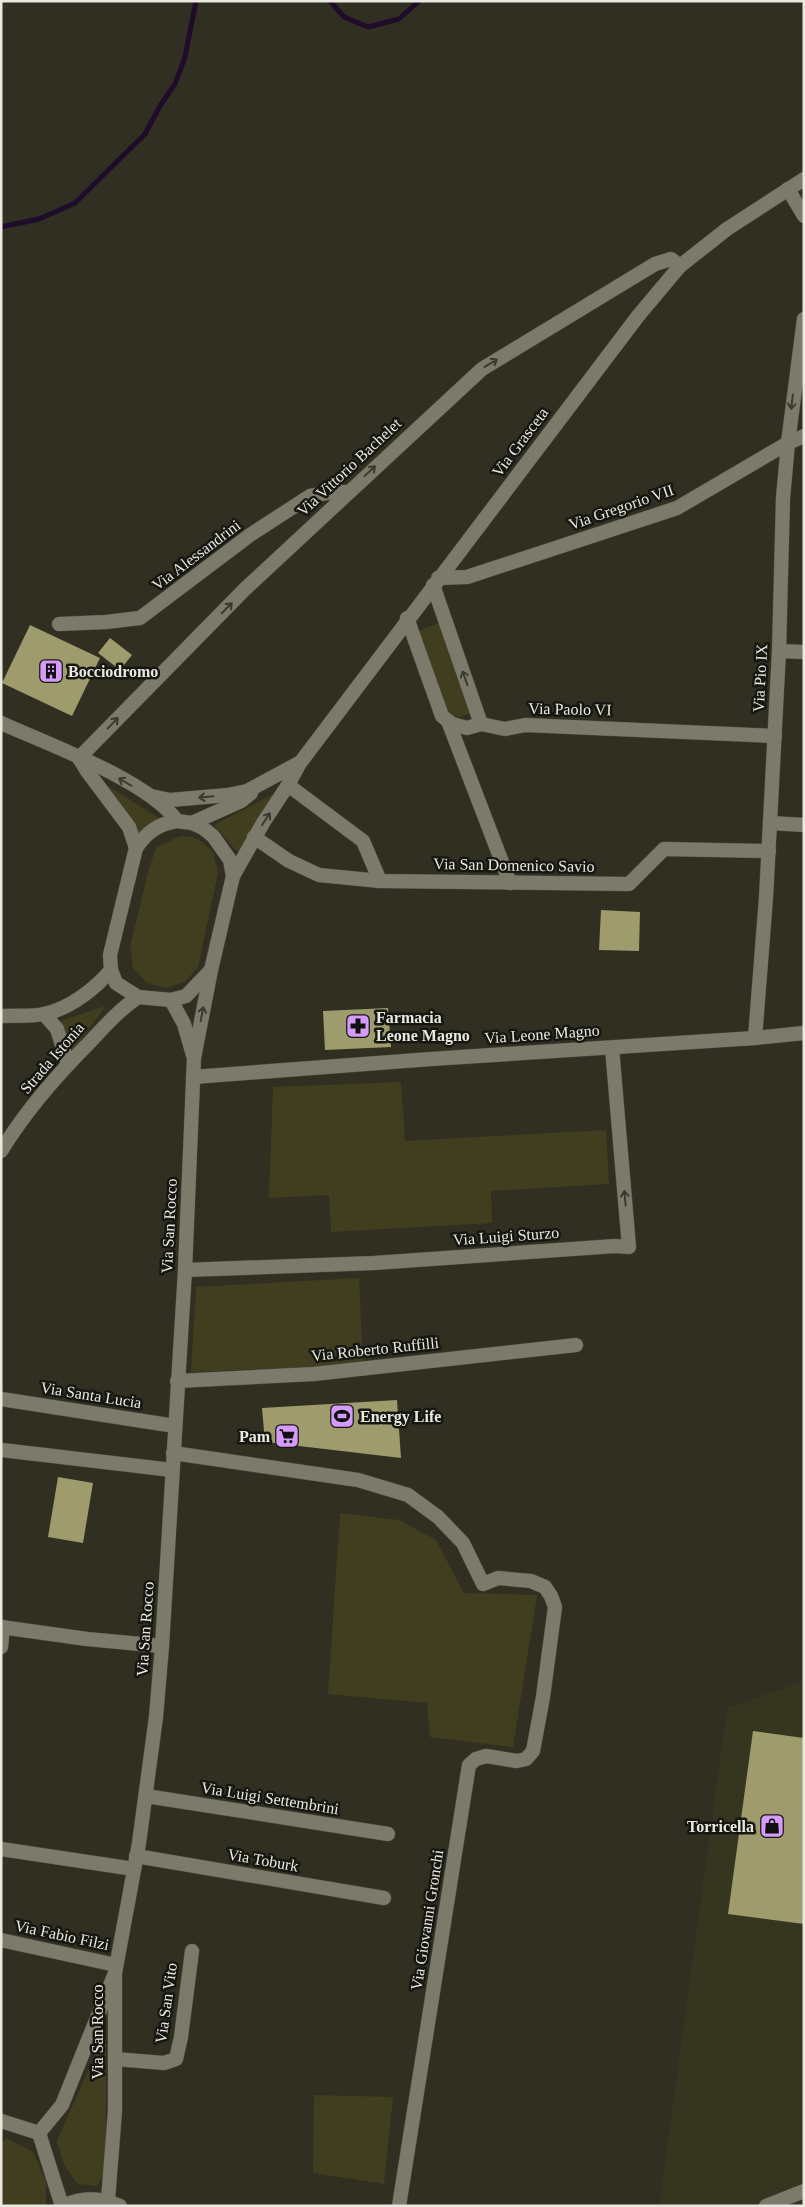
<svg xmlns="http://www.w3.org/2000/svg" width="805" height="2207" font-family="'Times New Roman',serif">
  <style>
    .built { fill: #363520 }
    .green { fill: #413e20 }
    .lines { fill: none; stroke-linecap: round; stroke-linejoin: round }
    .stream { stroke: #1f0b2a; stroke-width: 5 }
    .building { fill: #9e9b6d }
    .minor-casing { stroke: #4e4e42; stroke-width: 15 }
    .tertiary-casing { stroke: #4e4e42; stroke-width: 15 }
    .secondary-casing { stroke: #4e4e42; stroke-width: 15 }
    .minor { stroke: #7c7b6b; stroke-width: 14 }
    .tertiary { stroke: #7c7b6b; stroke-width: 14 }
    .secondary { stroke: #7c7b6b; stroke-width: 14 }
    .oneway { stroke: #3a3a30 }
    .labels { text-anchor: middle; dominant-baseline: central; stroke-width: 5; stroke-linejoin: round; paint-order: stroke }
    .street-label { font-size: 16px; fill: #e9e9e0; stroke: #171711 }
    .poi-label { font-size: 16px; font-weight: bold; fill: #e9e9e0; stroke: #171711; text-anchor: start }
  </style>
  <rect width="100%" height="100%" fill="#302f21"/>
  <polygon class="built" points="804,1681 804,2206 659,2206 727,1708"/>
  <g class="green">
    <polygon points="442,622 471,713 448,721 418,631"/>
    <polygon points="108,786 162,820 139,835"/>
    <polygon points="273,794 239,854 214,825"/>
    <polygon points="180,836 193,837 202,842 213,852 218,873 198,967 185,982 166,988 147,983 133,968 130,947 148,872 156,848"/>
    <polygon points="106,1006 73,1050 60,1021"/>
    <polygon points="401,1082 405,1141 606,1130 609,1184 491,1191 492,1223 331,1232 329,1195 269,1198 273,1087"/>
    <polygon points="359,1278 363,1365 191,1372 196,1287"/>
    <polygon points="340,1513 399,1520 436,1540 464,1593 537,1595 513,1747 430,1737 427,1703 328,1694"/>
    <polygon points="106,2030 106,2169 97,2186 78,2184 64,2165 57,2141"/>
    <polygon points="314,2095 393,2097 384,2184 313,2173"/>
    <polygon points="7,2138 33,2152 46,2181 46,2206 1,2206 1,2143"/>
  </g>
  <g class="lines">
    <g class="stream">
      <polyline points="330,1 344,17 368,27 399,19 419,1"/>
      <polyline points="1,227 39,219 75,203 145,134 160,106 175,84 185,57 196,1"/>
    </g>
  </g>
  <g class="building">
    <polygon points="30,625 100,658 72,716 2,683"/>
    <polygon points="110,638 132,655 120,670 98,653"/>
    <polygon points="601,910 640,912 639,951 599,950"/>
    <polygon points="388,1008 391,1047 325,1050 323,1011"/>
    <polygon points="397,1400 401,1458 265,1442 262,1408"/>
    <polygon points="58,1477 93,1483 83,1543 48,1537"/>
    <polygon points="753,1731 804,1738 804,1924 728,1914"/>
  </g>
  <g class="lines">
    <g class="minor-casing">
      <g id="minor">
        <polyline points="788,189 804,216"/>
        <polyline points="438,578 467,577 677,508 788,443 804,436"/>
        <polyline points="433,585 481,724"/>
        <polyline points="407,618 442,716 452,724 467,728 481,724 505,729 525,725 775,736"/>
        <polyline points="59,624 106,622 140,618 250,535 310,496 332,492 347,492"/>
        <polyline points="779,651 804,652"/>
        <polyline points="448,721 510,883"/>
        <polyline points="288,785 363,841 380,881 629,884 664,849 769,851"/>
        <polyline points="770,823 804,825"/>
        <polyline points="254,837 289,861 319,875 380,881"/>
        <polyline points="755,1038 766,898 779,651 783,498 788,443 804,319"/>
        <polyline points="193,1077 431,1059 755,1038 804,1033"/>
        <polyline points="185,1270 374,1263 615,1246 629,1247 612,1048"/>
        <polyline points="177,1381 314,1374 576,1345"/>
        <polyline points="1,1399 175,1426"/>
        <polyline points="2,1450 172,1470"/>
        <polyline points="173,1453 358,1480 408,1495 438,1517 463,1543 483,1584 498,1578 531,1581 545,1587 551,1596 555,1607 543,1697 533,1751 526,1759 517,1761 486,1756 476,1759 469,1765 399,2206"/>
        <polyline points="1,1627 87,1639 162,1646"/>
        <polyline points="1,1647 3,1627"/>
        <polyline points="146,1796 388,1834"/>
        <polyline points="1,1849 134,1869"/>
        <polyline points="136,1856 384,1898"/>
        <polyline points="1,1940 116,1965"/>
        <polyline points="115,2059 164,2063 176,2059 181,2037 192,1951"/>
        <polyline points="1,2121 39,2133 62,2206"/>
        <polyline points="39,2133 62,2105 115,1973"/>
      </g>
    </g>
    <g class="tertiary-casing">
      <g id="tertiary">
        <polyline points="79,758 245,589 482,369 655,264 671,259 680,266"/>
        <polyline points="151,796 170,800 228,795 247,791 299,763"/>
        <polyline points="192,823 241,801 251,793"/>
        <polyline points="233,876 263,823 288,785 300,763 638,316 680,266 727,229 804,179"/>
        <polyline points="44,1014 57,1029 68,1064"/>
        <path d="M1,1016c14,-1 29,1 43,-2 25,-5 51,-25 67,-44"/>
        <path d="M1,1151c24,-39 55,-75 87,-107 16,-17 31,-34 50,-47"/>
        <polyline points="766,2206 804,2191"/>
      </g>
    </g>
    <g class="secondary-casing">
      <g id="secondary">
        <path d="M1,723c47,21 148,58 176,98l15,2 11,5 10,8 17,24 3,16 -22,94 -25,26 -15,4 -33,-3 -22,-14 -5,-13 -1,-15 26,-107c11,-16 22,-24 41,-27"/>
        <polyline points="79,758 87,771 129,827 136,848"/>
        <polyline points="171,1000 184,1024 193,1055"/>
        <polyline points="108,2200 115,2111 115,1973 139,1843 156,1717 162,1646 185,1270 194,1058 211,970"/>
        <path d="M62,2206c21,-9 37,-9 58,0"/>
      </g>
    </g>
    <use href="#minor" class="minor"/>
    <use href="#tertiary" class="tertiary"/>
    <use href="#secondary" class="secondary"/>
  </g>
  <defs><path id="oneway-shaft" d="M-6 0H5M1.5-3L5.5 0L1.5 3" fill="none" stroke-width="1.6" stroke-linecap="round" stroke-linejoin="round" transform="scale(1.25)"/></defs>
  <g class="oneway">
    <use href="#oneway-shaft" transform="translate(491 363) rotate(-31)"/>
    <use href="#oneway-shaft" transform="translate(792 402) rotate(97)"/>
    <use href="#oneway-shaft" transform="translate(370 471) rotate(-43)"/>
    <use href="#oneway-shaft" transform="translate(227 608) rotate(-45)"/>
    <use href="#oneway-shaft" transform="translate(465 678) rotate(-109)"/>
    <use href="#oneway-shaft" transform="translate(113 723) rotate(-46)"/>
    <use href="#oneway-shaft" transform="translate(125 782) rotate(-150)"/>
    <use href="#oneway-shaft" transform="translate(206 797) rotate(175)"/>
    <use href="#oneway-shaft" transform="translate(266 819) rotate(-57)"/>
    <use href="#oneway-shaft" transform="translate(202 1014) rotate(-79)"/>
    <use href="#oneway-shaft" transform="translate(625 1198) rotate(-95)"/>
  </g>
  <defs>
    <g id="building-square" transform="scale(1.25)"><rect x="-9" y="-9" width="18" height="18" rx="4" fill="#d69bfa" stroke="#171711"/><path d="M-4-6H4V6H1V3H-1V6H-4ZM-2.5-4.3h1.7v1.8h-1.7ZM.8-4.3h1.7v1.8H.8ZM-2.5-1h1.7V.8h-1.7ZM.8-1h1.7V.8H.8Z" fill="#111"/></g>
    <g id="pharmacy-square" transform="scale(1.25)"><rect x="-9" y="-9" width="18" height="18" rx="4" fill="#d69bfa" stroke="#171711"/><path d="M-2-6h4v4h4v4h-4v4h-4v-4h-4v-4h4Z" fill="#111"/></g>
    <g id="stadium-square" transform="scale(1.25)"><rect x="-9" y="-9" width="18" height="18" rx="4" fill="#d69bfa" stroke="#171711"/><path d="M0-5a6.5 5 0 1 0 0 10a6.5 5 0 1 0 0-10ZM-3.5-1.8h7v3.6h-7Z" fill="#111"/></g>
    <g id="supermarket-square" transform="scale(1.25)"><rect x="-9" y="-9" width="18" height="18" rx="4" fill="#d69bfa" stroke="#171711"/><path d="M-6-5.5h2.5l.6 2H6L4.5 2H-2.5L-4.4-4H-6ZM-1.5 3.2a1.3 1.3 0 1 0 .1 0ZM3 3.2a1.3 1.3 0 1 0 .1 0Z" fill="#111"/></g>
    <g id="shop-square" transform="scale(1.25)"><rect x="-9" y="-9" width="18" height="18" rx="4" fill="#d69bfa" stroke="#171711"/><path d="M-5-2.5h2.3a2.7 3.5 0 0 1 5.4 0H5L5.5 6h-11ZM-1.5-2.5h3a1.5 2.3 0 0 0-3 0Z" fill="#111"/></g>
  </defs>
  <g fill-rule="evenodd">
    <use href="#building-square" x="51" y="671"/>
    <use href="#pharmacy-square" x="358" y="1026"/>
    <use href="#stadium-square" x="342" y="1416"/>
    <use href="#supermarket-square" x="287" y="1436"/>
    <use href="#shop-square" x="772" y="1826"/>
  </g>
  <g class="labels">
    <g class="street-label">
      <text transform="translate(520 442) rotate(-53)">Via Grasceta</text>
      <text transform="translate(349 467) rotate(-43)">Via Vittorio Bachelet</text>
      <text transform="translate(621 507) rotate(-19)">Via Gregorio VII</text>
      <text transform="translate(196 555) rotate(-37)">Via Alessandrini</text>
      <text transform="translate(760 678) rotate(-87)">Via Pio IX</text>
      <text transform="translate(570 709) rotate(1)">Via Paolo VI</text>
      <text transform="translate(514 865) rotate(1)">Via San Domenico Savio</text>
      <text transform="translate(542 1034) rotate(-4)">Via Leone Magno</text>
      <text transform="translate(52 1058) rotate(-49)">Strada Istonia</text>
      <text transform="translate(169 1226) rotate(-87)">Via San Rocco</text>
      <text transform="translate(506 1236) rotate(-4)">Via Luigi Sturzo</text>
      <text transform="translate(375 1349) rotate(-6)">Via Roberto Ruffilli</text>
      <text transform="translate(91 1395) rotate(9)">Via Santa Lucia</text>
      <text transform="translate(145 1629) rotate(-86)">Via San Rocco</text>
      <text transform="translate(270 1798) rotate(9)">Via Luigi Settembrini</text>
      <text transform="translate(263 1860) rotate(10)">Via Toburk</text>
      <text transform="translate(427 1920) rotate(-81)">Via Giovanni Gronchi</text>
      <text transform="translate(62 1935) rotate(12)">Via Fabio Filzi</text>
      <text transform="translate(166 2003) rotate(-82)">Via San Vito</text>
      <text transform="translate(97 2032) rotate(-90)">Via San Rocco</text>
    </g>
    <g class="poi-label">
      <text x="68" y="671">Bocciodromo</text>
      <text x="376" y="1017">Farmacia<tspan x="376" dy="18">Leone Magno</tspan></text>
      <text x="360" y="1416">Energy Life</text>
      <text x="270" y="1436" text-anchor="end">Pam</text>
      <text x="754" y="1826" text-anchor="end">Torricella</text>
    </g>
  </g>
  <rect width="805" height="2207" fill="none" stroke="#e9e9e0" stroke-width="5"/>
</svg>
